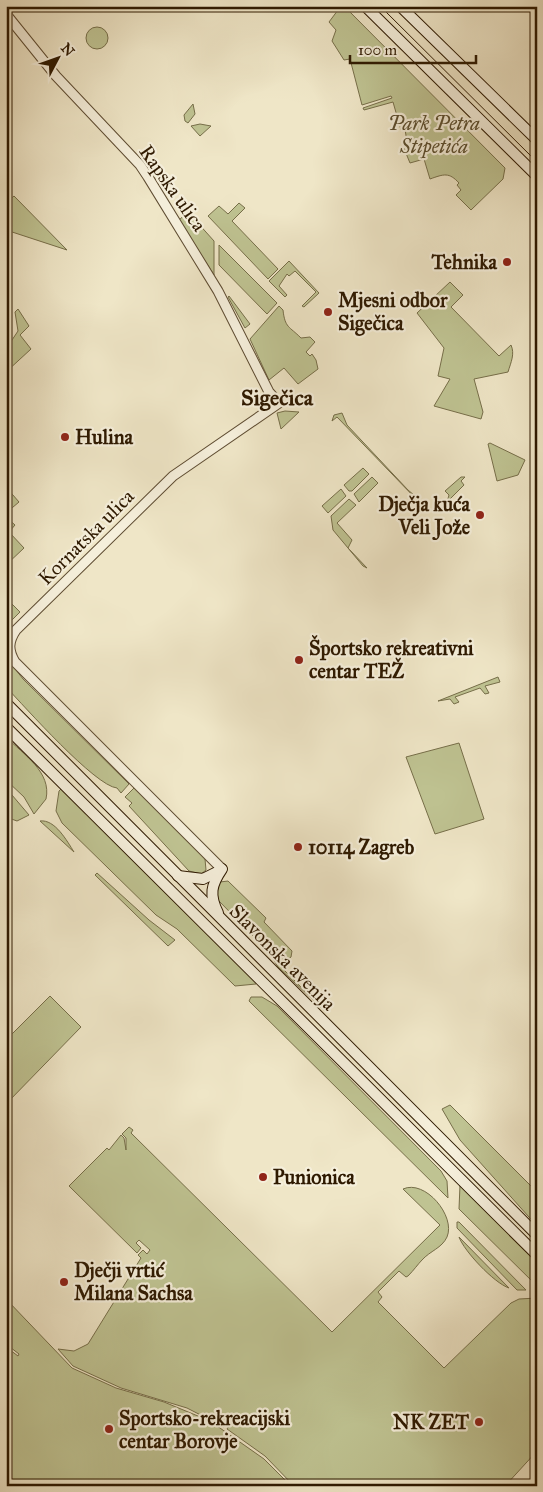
<svg xmlns="http://www.w3.org/2000/svg" width="543" height="1492" font-family="'IM FELL Great Primer',serif">
  <style>
    .green { fill: #bfc392; stroke: #766e49 }
    .lines { fill: none; stroke-linecap: round; stroke-linejoin: round }
    .tertiary-casing { stroke: #5e4c32; stroke-width: 11 }
    .secondary-casing { stroke: #2e1900; stroke-width: 12 }
    .tertiary { stroke: #f5efdb; stroke-width: 9 }
    .secondary { stroke: #f5efdb; stroke-width: 10 }
    .tram { stroke: #2e1900; stroke-width: 1 }
    .poi-dot { fill: #8f2418; stroke: #f5efdb; stroke-width: 2 }
    .labels { text-anchor: middle; dominant-baseline: central; stroke-width: 4.5; stroke-linejoin: round; paint-order: stroke }
    .park-label { font-size: 20px; font-style: italic; fill: #5a4c2c; stroke: #f5efdb }
    .street-label { font-size: 20px; fill: #2e1900; stroke: #f5efdb }
    .poi-label { font-size: 20px; font-weight: bold; fill: #2e1900; stroke: #f5efdb; text-anchor: start }
    .quarter-label { font-size: 22px; font-weight: bold; fill: #2e1900; stroke: #f5efdb }
  </style>
  <rect width="100%" height="100%" fill="#efe6c7"/>
  <filter id="stains"><feTurbulence type="fractalNoise" baseFrequency=".004" numOctaves="4"/><feColorMatrix values="0 0 0 0 .2 0 0 0 0 .09 0 0 0 0 .02 0 0 0 .5 -.17"/></filter>
  <radialGradient id="worn" r=".72"><stop offset=".6" stop-color="#630" stop-opacity="0"/><stop offset="1" stop-color="#630" stop-opacity=".3"/></radialGradient>
  <g class="green">
    <path d="M341,6h3l161,162 -2,11 -32,31 -15,-15 5,-5 -4,-5 2,-2c-10,-11 -15,-9 -29,-4l-6,-20 -14,4 -7,-17h5l-3,-16h-4l-8,-28 -29,8 -1,-2 29,-10 -1,-2 -29,9 -12,-46 -6,1 -12,-19 4,-11 -7,-8z"/>
    <circle cx="97" cy="38" r="11"/>
    <polygon points="193,104 195,114 188,123 185,121 184,115"/>
    <polygon points="200,124 211,126 200,136 191,126"/>
    <polygon points="14,196 67,250 6,230 6,203"/>
    <polygon points="239,203 245,208 232,221 278,269 268,279 208,216 219,206 228,214"/>
    <polygon points="188,212 214,241 214,275 179,220"/>
    <polygon points="219,245 277,303 267,314 219,265"/>
    <polygon points="289,261 319,293 304,307 302,306 316,292 295,271 289,276 287,274 279,286 287,295 285,297 269,281"/>
    <path d="M450,282l13,13 -12,12 48,49 12,-11c4,9 0,17 -3,27l-34,7 9,33 -2,7 -47,-13 16,-27 -12,-3 6,-28 -27,-35z"/>
    <polygon points="229,296 250,324 245,328 228,297"/>
    <path d="M279,306l4,4c2,18 6,16 18,28l9,-1 5,5 -9,10 4,4 2,-2 4,6 2,9 -20,15 -14,-16 -15,12 -19,-41z"/>
    <polygon points="18,309 29,326 20,335 31,349 6,372 6,349 18,331 15,312"/>
    <polygon points="285,411 299,412 281,429 277,413"/>
    <polygon points="342,413 347,425 408,490 421,501 419,502 337,417 332,421 334,415"/>
    <polygon points="490,443 525,460 518,475 497,481 488,444"/>
    <polygon points="363,468 369,474 352,491 349,491 344,485"/>
    <polygon points="372,477 378,483 359,502 354,494"/>
    <polygon points="461,477 465,477 461,481 464,485 447,502 449,495 445,491"/>
    <polygon points="6,487 19,502 6,513"/>
    <polygon points="341,489 346,496 328,513 322,506"/>
    <polygon points="349,499 356,505 337,523 352,540 348,548 367,568 363,566 333,530 331,516"/>
    <polygon points="6,517 15,525 9,532 24,548 6,565"/>
    <polygon points="6,598 20,612 6,626"/>
    <path d="M6,657l17,22 106,105 -8,9 -4,-5c-22,-2 -92,-81 -111,-101z"/>
    <polygon points="498,677 500,682 485,686 489,693 485,694 480,688 455,697 459,702 454,704 450,699 438,701"/>
    <path d="M6,737c17,17 46,35 40,62l-12,15 -10,-17 -18,-17z"/>
    <polygon points="459,743 484,819 435,834 406,757"/>
    <polygon points="6,788 29,815 17,821 6,817"/>
    <polygon points="62,788 257,981 256,984 235,986 177,929 156,915 62,823 56,811 59,791"/>
    <polygon points="134,788 205,859 206,870 201,874 189,871 129,806 132,803 125,797"/>
    <path d="M40,821c15,-2 27,20 34,31z"/>
    <polygon points="97,873 149,920 175,940 168,946 95,875"/>
    <polygon points="228,881 266,918 264,922 292,951 291,957 280,966 327,1013 278,967 269,952 216,898 215,889 220,882"/>
    <polygon points="50,996 81,1027 6,1104 6,1040"/>
    <polygon points="251,997 262,997 277,1006 441,1171 447,1181 448,1198 249,1001"/>
    <polygon points="450,1105 537,1192 537,1226 460,1140 442,1109"/>
    <path d="M129,1127l4,3 -2,3 201,199 108,-107 -37,-36c22,-10 53,27 44,48 -5,11 -17,14 -25,23 -4,4 -8,10 -14,16l-2,1 -7,-6 -21,21 4,5 -4,5 66,66 67,-65 8,-4 18,-1v153l-32,35h-211l-29,-30 -38,-27 2,-3 -3,-2 -2,3 -37,-19 -66,-20 -48,-22 -15,-17 16,2 14,-7 53,-86 -3,-3 5,-5 4,4 3,-4 -11,-10 -3,3 5,5 -4,5 -68,-67 38,-38 2,2 12,-15 3,3 2,12v-12l-4,-4z"/>
    <polygon points="460,1185 537,1261 537,1286 459,1209"/>
    <polygon points="457,1222 459,1222 526,1290 517,1290 457,1228"/>
    <path d="M459,1237l50,51c-15,-5 -45,-37 -50,-51z"/>
    <polygon points="6,1299 72,1368 116,1388 164,1402 210,1421 264,1459 291,1486 6,1486 6,1347 18,1356 19,1354 6,1344"/>
  </g>
  <g class="lines">
    <g class="tertiary-casing">
      <path id="tertiary" d="M6,14l50,62 84,89 8,12 70,114 51,101 10,11 -106,73 -157,154c-8,12 -8,20 -1,32l207,207"/>
    </g>
    <g class="secondary-casing">
      <g id="secondary">
        <polyline points="365,6 537,176"/>
        <polyline points="400,6 537,140"/>
        <polyline points="6,703 537,1235"/>
        <polyline points="6,727 537,1255"/>
        <polyline points="178,876 203,879 219,871"/>
        <path d="M218,913c-9,-18 -7,-28 4,-44"/>
      </g>
    </g>
    <use href="#tertiary" class="tertiary"/>
    <use href="#secondary" class="secondary"/>
    <polyline class="tram" points="380,6 537,162"/>
  </g>
  <g class="poi-dot">
    <circle cx="507" cy="262" r="5"/>
    <circle cx="328" cy="312" r="5"/>
    <circle cx="65" cy="437" r="5"/>
    <circle cx="480" cy="515" r="5"/>
    <circle cx="299" cy="660" r="5"/>
    <circle cx="298" cy="847" r="5"/>
    <circle cx="263" cy="1177" r="5"/>
    <circle cx="64" cy="1282" r="5"/>
    <circle cx="479" cy="1422" r="5"/>
    <circle cx="109" cy="1429" r="5"/>
  </g>
  <g class="labels">
    <g class="park-label">
      <text x="434" y="123">Park Petra<tspan x="434" dy="23">Stipetića</tspan></text>
    </g>
    <g class="street-label">
      <text transform="translate(173 188) rotate(55)">Rapska ulica</text>
      <text transform="translate(86 537) rotate(-45)">Kornatska ulica</text>
      <text transform="translate(283 957) rotate(45)">Slavonska avenija</text>
    </g>
    <g class="poi-label">
      <text x="497" y="262" text-anchor="end">Tehnika</text>
      <text x="338" y="300">Mjesni odbor<tspan x="338" dy="23">Sigečica</tspan></text>
      <text x="75" y="437">Hulina</text>
      <text x="470" y="504" text-anchor="end">Dječja kuća<tspan x="470" dy="23">Veli Jože</tspan></text>
      <text x="309" y="648">Športsko rekreativni<tspan x="309" dy="23">centar TEŽ</tspan></text>
      <text x="308" y="847">10114 Zagreb</text>
      <text x="273" y="1177">Punionica</text>
      <text x="74" y="1270">Dječji vrtić<tspan x="74" dy="23">Milana Sachsa</tspan></text>
      <text x="119" y="1418">Sportsko-rekreacijski<tspan x="119" dy="23">centar Borovje</tspan></text>
      <text x="469" y="1422" text-anchor="end">NK ZET</text>
    </g>
    <g class="quarter-label">
      <text x="277" y="397">Sigečica</text>
    </g>
  </g>
  <rect width="543" height="1492" fill="none" stroke="#efe6c7" stroke-width="25"/>
  <rect x="8" y="8" width="528" height="1477" fill="none" stroke="#2e1900" stroke-width="2.5"/>
  <rect x="12" y="12" width="518" height="1467" fill="none" stroke="#2e1900"/>
  <g transform="translate(58 58) rotate(49)" stroke="#f5efdb" stroke-width="4" paint-order="stroke">
  <path d="M0-4L9 19L0 12L-9 19Z" fill="#2e1900"/>
  <text y="-8" font-size="14" font-weight="bold" text-anchor="middle" fill="#2e1900">N</text>
  </g>
  <path d="M350 55v8h126v-8" fill="none" stroke="#2e1900" stroke-width="2.5"/>
  <text x="358" y="55" font-size="15" fill="#2e1900" stroke="#f5efdb" stroke-width="4" paint-order="stroke">100 m</text>
  <rect width="100%" height="100%" filter="url(#stains)"/>
  <rect width="100%" height="100%" fill="url(#worn)"/>
</svg>
